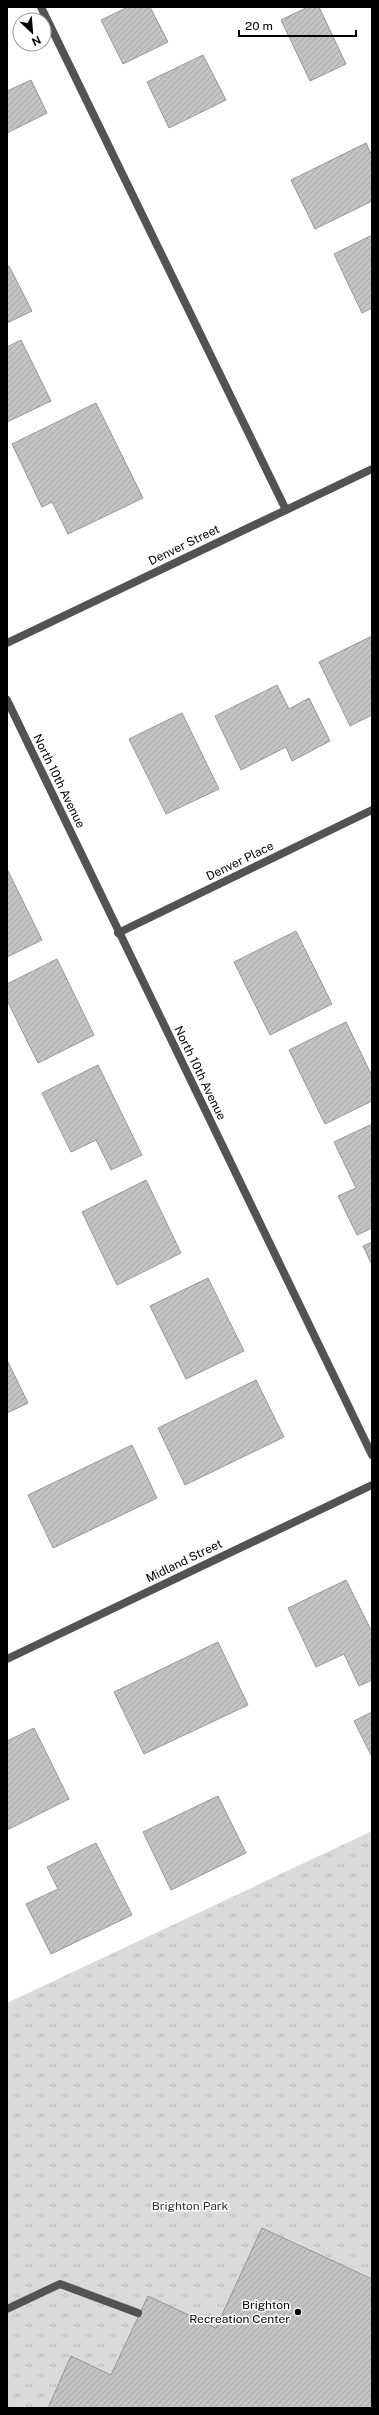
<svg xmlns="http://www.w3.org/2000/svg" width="379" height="2415" font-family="'Public Sans',sans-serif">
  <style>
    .park { fill: url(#park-tufts) }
    .building { fill: url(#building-hatch); stroke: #979797 }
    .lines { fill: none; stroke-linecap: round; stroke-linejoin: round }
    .lane { stroke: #535353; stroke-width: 8 }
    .street { stroke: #535353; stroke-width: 8 }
    .poi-dot { fill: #000; stroke: #fff; stroke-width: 1.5 }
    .labels { text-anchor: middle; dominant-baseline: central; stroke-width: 3; stroke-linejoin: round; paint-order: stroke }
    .street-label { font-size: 12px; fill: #000; stroke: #fff }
    .park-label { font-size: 12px; fill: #313131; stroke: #fff }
    .poi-label { font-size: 12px; fill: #000; stroke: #fff; text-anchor: end }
  </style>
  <defs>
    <pattern id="park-tufts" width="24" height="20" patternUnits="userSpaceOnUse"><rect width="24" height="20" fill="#dadada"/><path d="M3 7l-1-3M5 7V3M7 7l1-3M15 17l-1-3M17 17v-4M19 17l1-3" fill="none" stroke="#b9b9b9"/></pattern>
    <pattern id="building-hatch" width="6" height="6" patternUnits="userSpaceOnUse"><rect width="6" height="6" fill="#c3c3c3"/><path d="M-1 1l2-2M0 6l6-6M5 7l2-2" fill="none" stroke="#a6a6a6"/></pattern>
  </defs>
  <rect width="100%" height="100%" fill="#fff"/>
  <polygon class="park" points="372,1831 372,2408 7,2408 7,2003"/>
  <g class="building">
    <polygon points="128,7 150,7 168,42 123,64 101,20"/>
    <polygon points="308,7 319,7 346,64 310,81 281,20"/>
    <polygon points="203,55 226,100 169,128 147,82"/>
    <polygon points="31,80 47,113 7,133 7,91"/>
    <polygon points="366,143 372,156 372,201 315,229 291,180"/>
    <polygon points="372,235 372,308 362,313 334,254"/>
    <polygon points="9,266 32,311 7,323 7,267"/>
    <polygon points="21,340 51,401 7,422 7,347"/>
    <polygon points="96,403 143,498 68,534 52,502 42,507 12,444"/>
    <polygon points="372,636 372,715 350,726 319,662"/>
    <polygon points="277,685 289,709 309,698 330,741 292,761 286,747 241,770 215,716"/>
    <polygon points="182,713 219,789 166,814 129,739"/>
    <polygon points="7,869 42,940 7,957"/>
    <polygon points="296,931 332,1004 270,1035 234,962"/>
    <polygon points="57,959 94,1035 38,1063 7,1000 7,984"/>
    <polygon points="346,1022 372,1076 372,1101 325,1124 289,1050"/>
    <polygon points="98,1065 142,1155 111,1170 96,1140 71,1152 42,1093"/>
    <polygon points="372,1124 372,1228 357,1235 338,1196 356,1188 334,1142"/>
    <polygon points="146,1180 181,1253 117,1285 82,1212"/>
    <polygon points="372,1242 372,1265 363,1246"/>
    <polygon points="208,1278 244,1351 186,1379 150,1306"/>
    <polygon points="7,1360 28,1403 7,1413"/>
    <polygon points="256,1380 284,1437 185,1485 158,1428"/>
    <polygon points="132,1445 157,1498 53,1548 28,1495"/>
    <polygon points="346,1580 372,1632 372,1680 359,1686 344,1654 316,1667 288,1608"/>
    <polygon points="218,1642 248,1705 144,1754 114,1692"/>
    <polygon points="372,1712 372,1757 354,1721"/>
    <polygon points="34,1728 69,1799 7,1830 7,1741"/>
    <polygon points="218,1796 246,1853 171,1890 143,1832"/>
    <polygon points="96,1843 132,1915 51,1954 26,1904 58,1889 47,1867"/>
    <polygon points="262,2228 372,2279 372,2408 48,2408 71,2356 111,2375 148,2296 216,2328"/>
  </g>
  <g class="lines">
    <g class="lane">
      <polyline points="41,7 286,510"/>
      <polyline points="7,2309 60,2284 138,2313"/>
    </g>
    <g class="street">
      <polyline points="7,643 372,469"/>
      <polyline points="7,700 372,1455"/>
      <polyline points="118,933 372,810"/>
      <polyline points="7,1659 372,1485"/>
    </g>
  </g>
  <circle class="poi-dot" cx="298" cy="2312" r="4"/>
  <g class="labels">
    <g class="street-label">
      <text transform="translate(184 545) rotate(-26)">Denver Street</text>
      <text transform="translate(59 781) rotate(64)">North 10th Avenue</text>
      <text transform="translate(240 861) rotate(-26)">Denver Place</text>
      <text transform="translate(200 1073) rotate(64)">North 10th Avenue</text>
      <text transform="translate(184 1561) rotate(-26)">Midland Street</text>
    </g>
    <g class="park-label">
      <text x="190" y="2206">Brighton Park</text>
    </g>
    <g class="poi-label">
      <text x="290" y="2305">Brighton<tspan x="290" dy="14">Recreation Center</tspan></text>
    </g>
  </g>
  <rect width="379" height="2415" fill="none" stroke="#000000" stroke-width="16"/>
  <g transform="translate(32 32) rotate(154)"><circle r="19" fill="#ffffff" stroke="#999999"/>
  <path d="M0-3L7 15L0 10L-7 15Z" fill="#000000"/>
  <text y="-6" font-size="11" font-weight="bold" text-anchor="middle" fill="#000000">N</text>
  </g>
  <path d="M239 30v6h117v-6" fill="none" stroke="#000000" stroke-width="2"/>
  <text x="245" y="30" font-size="12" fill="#000000" stroke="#ffffff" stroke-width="3" paint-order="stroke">20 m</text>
</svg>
